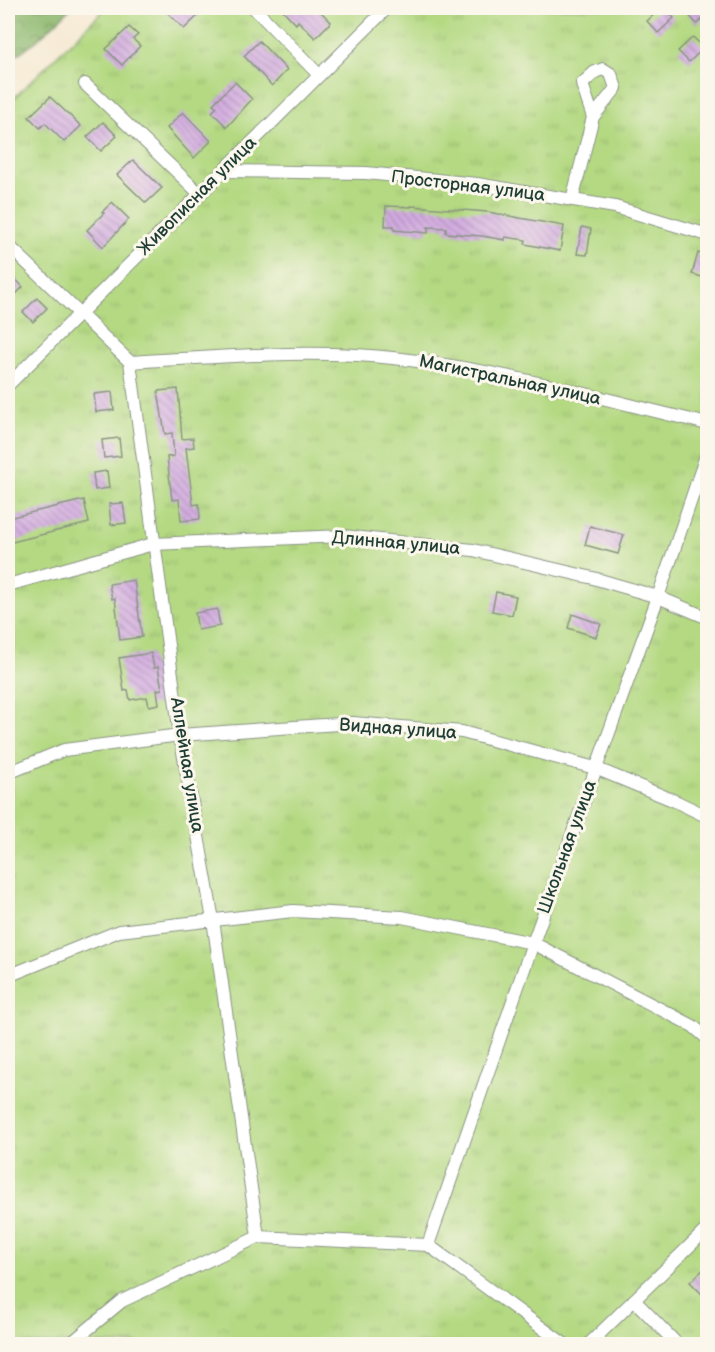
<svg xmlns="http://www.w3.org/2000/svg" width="715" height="1352" font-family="'Balsamiq Sans',sans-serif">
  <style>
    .grass { fill: url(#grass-tufts); stroke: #6a8b5b; stroke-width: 1.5 }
    .forest { fill: url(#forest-crowns); stroke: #577b52; stroke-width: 1.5 }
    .building { fill: url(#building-back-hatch) }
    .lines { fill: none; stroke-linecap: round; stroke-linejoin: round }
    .minor-casing { stroke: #8a9484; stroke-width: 14 }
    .minor { stroke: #fff; stroke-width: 12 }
    .labels { text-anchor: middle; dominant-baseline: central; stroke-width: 6; stroke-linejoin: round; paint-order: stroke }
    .street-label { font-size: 18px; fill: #1f3d34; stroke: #fbf7ec }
  </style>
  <defs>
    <pattern id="grass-tufts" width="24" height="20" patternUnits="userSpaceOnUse" patternTransform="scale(1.5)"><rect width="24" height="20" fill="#b4d982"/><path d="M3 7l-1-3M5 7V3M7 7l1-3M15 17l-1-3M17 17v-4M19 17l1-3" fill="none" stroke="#9abb71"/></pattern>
    <pattern id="forest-crowns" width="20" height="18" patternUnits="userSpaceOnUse" patternTransform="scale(1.5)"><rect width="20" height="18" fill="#8fb970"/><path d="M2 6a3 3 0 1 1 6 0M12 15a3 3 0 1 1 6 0" fill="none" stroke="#74985d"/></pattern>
    <pattern id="building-back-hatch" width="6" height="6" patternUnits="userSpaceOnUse" patternTransform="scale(1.5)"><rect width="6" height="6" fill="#d2abe0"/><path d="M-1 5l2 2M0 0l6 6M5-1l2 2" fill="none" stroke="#aa8cb6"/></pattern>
  </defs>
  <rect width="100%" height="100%" fill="#fbf7ec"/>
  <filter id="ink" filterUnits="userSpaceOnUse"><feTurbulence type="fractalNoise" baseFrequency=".0167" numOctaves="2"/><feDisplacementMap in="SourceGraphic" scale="12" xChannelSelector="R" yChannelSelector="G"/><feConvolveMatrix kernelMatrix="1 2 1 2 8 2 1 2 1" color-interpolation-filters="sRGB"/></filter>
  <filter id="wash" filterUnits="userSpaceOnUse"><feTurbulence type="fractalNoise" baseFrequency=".008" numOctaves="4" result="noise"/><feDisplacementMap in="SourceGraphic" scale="24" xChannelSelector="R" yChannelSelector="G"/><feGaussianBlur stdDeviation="1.35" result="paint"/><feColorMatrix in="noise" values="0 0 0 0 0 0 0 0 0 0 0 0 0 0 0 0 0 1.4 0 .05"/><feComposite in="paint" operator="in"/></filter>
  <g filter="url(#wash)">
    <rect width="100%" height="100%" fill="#f6ead4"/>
    <polygon class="grass" points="106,8 707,8 707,1344 8,1344 8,104"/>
    <polygon class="forest" points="8,8 71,8 36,41 8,61"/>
    <g id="blocks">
      <g class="building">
        <polygon points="163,8 206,8 184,29"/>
        <polygon points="281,8 317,8 331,22 315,38 298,21 296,24"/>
        <polygon points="661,8 664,8 674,18 658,33 647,21"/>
        <polygon points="691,8 708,8 708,14 697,24 686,12"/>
        <polygon points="129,27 138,35 133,39 140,46 122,65 106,49"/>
        <polygon points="693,37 704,48 689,62 678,51"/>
        <polygon points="259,41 287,70 272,86 244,56"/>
        <polygon points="235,82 252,99 227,127 212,112 217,107 213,104"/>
        <polygon points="50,97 81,126 64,142 45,123 40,128 29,117"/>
        <polygon points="183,112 211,141 194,158 167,128"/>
        <polygon points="103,122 117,136 101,151 87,137"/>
        <polygon points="133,160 162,188 146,203 117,175"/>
        <polygon points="112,202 129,219 103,247 87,230 104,213 102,212"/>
        <polygon points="386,206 411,207 411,206 488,212 564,226 560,251 525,244 526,240 505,237 505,240 482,236 446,233 446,228 428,227 428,233 394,230 394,226 385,226"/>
        <polygon points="582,227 591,229 587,255 577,254"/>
        <polygon points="698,253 708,256 705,278 692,274"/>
        <polygon points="8,271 23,287 8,302"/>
        <polygon points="37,298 47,308 33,322 23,312"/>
        <polygon points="178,389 182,439 193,438 194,447 186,448 193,505 199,504 200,519 181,521 179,499 172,500 167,457 174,456 172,433 165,434 158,391"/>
        <polygon points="112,392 114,410 96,412 94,394"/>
        <polygon points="119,438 121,456 104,458 102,440"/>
        <polygon points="107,471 109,488 95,490 93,473"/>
        <polygon points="84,500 89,523 8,543 8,518"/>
        <polygon points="123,503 126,523 111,525 109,504"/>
        <polygon points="590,526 624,535 618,554 585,545"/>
        <polygon points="134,580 142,637 120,640 115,598 112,599 109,584"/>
        <polygon points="496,592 516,596 512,615 492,611"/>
        <polygon points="217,609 220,626 198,630 195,613"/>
        <polygon points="572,614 601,624 596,637 568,628"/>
        <polygon points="151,653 154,668 158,667 162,689 157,690 159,704 149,706 147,697 130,700 128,690 124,691 119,658"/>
        <polygon points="708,1265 708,1290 702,1294 690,1282"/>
      </g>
    </g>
  </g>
  <g filter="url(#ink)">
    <use href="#blocks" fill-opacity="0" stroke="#8a9484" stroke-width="1.5"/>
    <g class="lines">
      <g class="minor-casing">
        <g id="minor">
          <polyline points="254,8 319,75"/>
          <polyline points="85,84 200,194"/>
          <polyline points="224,171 366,173 477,184 615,207 708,235"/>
          <polyline points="572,200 593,117 582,84 595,72 603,69 611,74 616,88 593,117"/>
          <polyline points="8,245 130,362 180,735 213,920 258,1237"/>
          <path d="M130,362c90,-5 182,-14 272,-3 103,12 205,41 306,65"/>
          <polyline points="8,385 387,8"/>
          <polyline points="8,585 153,544 343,536 473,550 593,578 658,597 708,618"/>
          <polyline points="8,773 64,750 180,735 353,723 462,732 595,768 675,801 708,817"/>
          <polyline points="8,976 119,931 293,911 402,917 533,943 693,1026 708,1039"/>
          <polyline points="428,1245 533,943 658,597 708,450"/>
          <polyline points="634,1300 677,1344"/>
          <polyline points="70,1344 122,1301 258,1237 428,1245 564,1344"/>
          <polyline points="589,1344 708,1228"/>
        </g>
      </g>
      <use href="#minor" class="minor"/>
    </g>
  </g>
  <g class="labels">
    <g class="street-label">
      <text transform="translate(468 186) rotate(7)">Просторная улица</text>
      <text transform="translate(197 196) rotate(-45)">Живописная улица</text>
      <text transform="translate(510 380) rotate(12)">Магистральная улица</text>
      <text transform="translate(396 543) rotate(5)">Длинная улица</text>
      <text transform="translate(398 729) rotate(4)">Видная улица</text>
      <text transform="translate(187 765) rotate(81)">Аллейная улица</text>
      <text transform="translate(567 847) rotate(-70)">Школьная улица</text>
    </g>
  </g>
  <rect width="715" height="1352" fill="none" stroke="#fbf7ec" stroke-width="30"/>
</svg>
